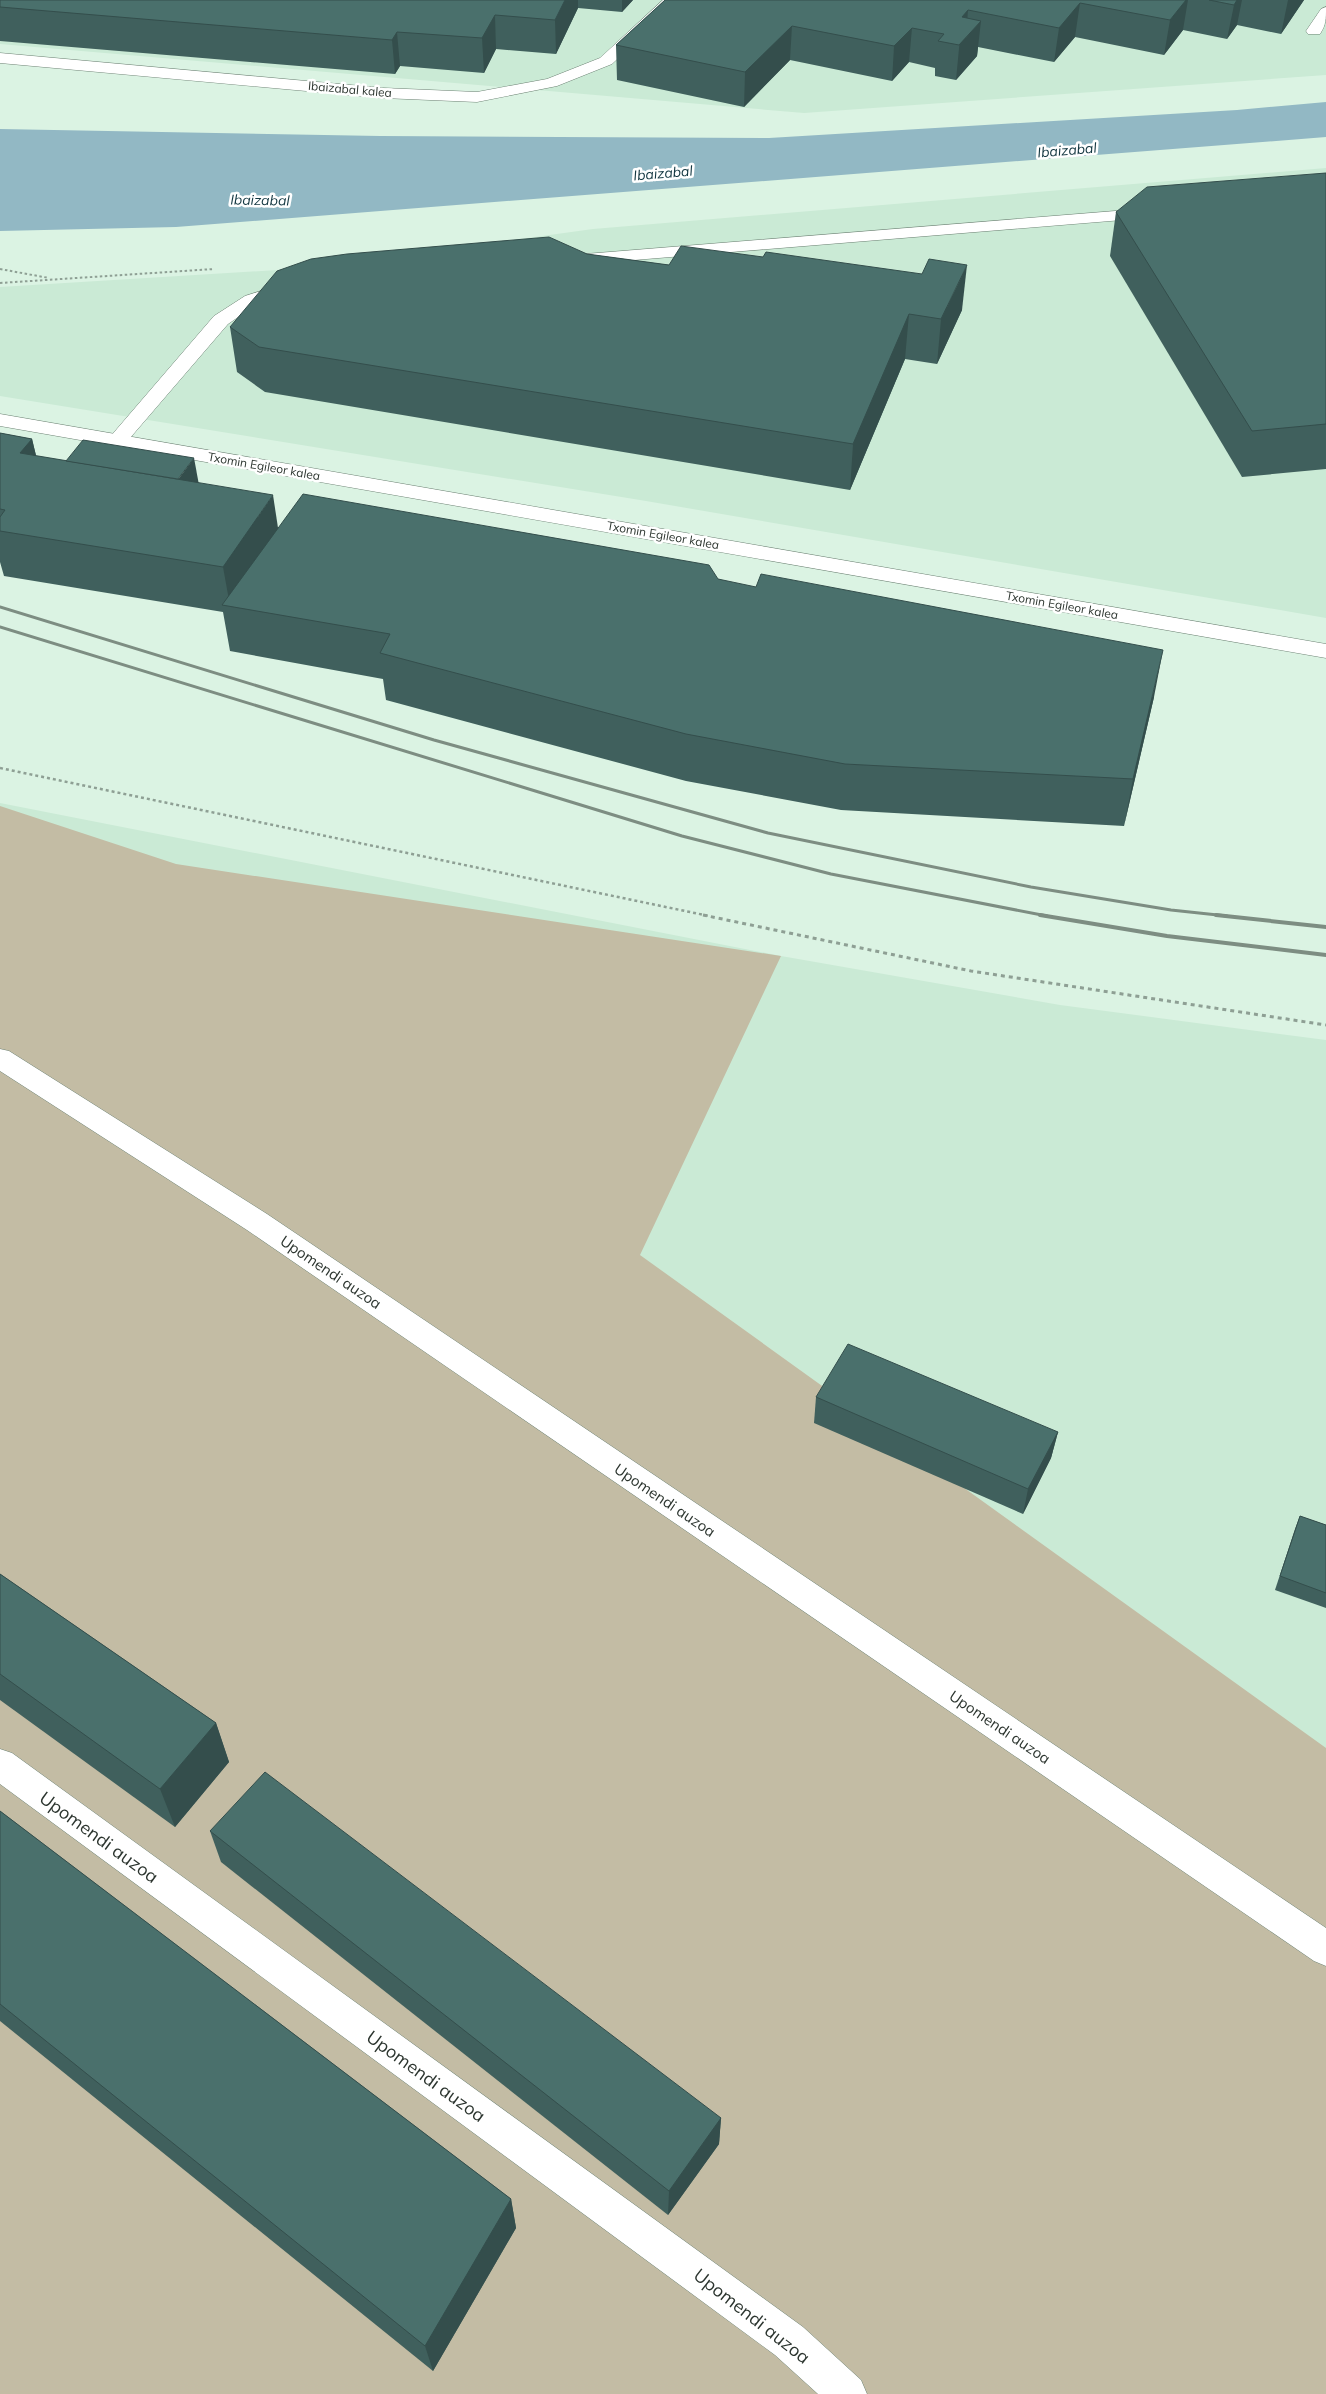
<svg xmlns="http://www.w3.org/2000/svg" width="1326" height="2394" font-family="Mulish,sans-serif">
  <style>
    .built { fill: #caead5 }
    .green { fill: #c3bca4 }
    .water { fill: #92b8c4 }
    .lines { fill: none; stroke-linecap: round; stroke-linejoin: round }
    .lane-casing { stroke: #6d8274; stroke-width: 1 }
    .street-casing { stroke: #6d8274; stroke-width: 1 }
    .secondary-casing { stroke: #6d8274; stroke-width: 1 }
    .path-far2 { stroke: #8e9f94; stroke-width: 2; stroke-dasharray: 2.5 2.5; stroke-linecap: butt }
    .path-far1 { stroke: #8e9f94; stroke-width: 2.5; stroke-dasharray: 3 3; stroke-linecap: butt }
    .path { stroke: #8e9f94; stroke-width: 3; stroke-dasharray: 4 4; stroke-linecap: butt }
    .lane { fill: #fff; fill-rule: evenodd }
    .street { fill: #fff; fill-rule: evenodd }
    .secondary { fill: #fff; fill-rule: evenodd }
    .rail-far1 { stroke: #7d8d82; stroke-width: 3 }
    .rail { stroke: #7d8d82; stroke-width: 4 }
    .wall { fill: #40605d }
    .shaded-wall { fill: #344e4c }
    .building { fill: #4a706c; stroke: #344e4c }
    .labels { text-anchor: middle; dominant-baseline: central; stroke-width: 5; stroke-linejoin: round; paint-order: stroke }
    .far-street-label { font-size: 12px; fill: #2c352f; stroke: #fff }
    .far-water-label { font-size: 14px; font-style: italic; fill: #123640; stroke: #fff }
    .street-label { font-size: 15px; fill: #2c352f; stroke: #fff }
    .near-street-label { font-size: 18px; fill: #2c352f; stroke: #fff }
  </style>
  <rect width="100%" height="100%" fill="#dbf3e3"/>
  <g class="built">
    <polygon points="0,0 1326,0 1326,75 804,113 0,44"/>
    <polygon points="1326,168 1326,618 646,501 0,396 0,287 309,268 593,229"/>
    <polygon points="0,803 781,956 1060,1005 1326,1040 1326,2394 0,2394"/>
  </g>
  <polygon class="green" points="0,806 176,864 781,956 640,1255 1326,1748 1326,2394 0,2394"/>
  <polygon class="water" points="1326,102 1326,137 176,227 0,231 0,129 380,136 769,138 1237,110"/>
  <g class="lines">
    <g class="lane-casing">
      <g id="lane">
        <polygon points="0,1049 9,1051 267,1214 1326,1928 1326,1966 1314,1961 247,1230 0,1071"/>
        <polygon points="0,1749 12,1753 803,2327 861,2380 867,2394 818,2394 775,2355 0,1784"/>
      </g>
    </g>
    <g class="street-casing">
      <g id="street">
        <polygon points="663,0 680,0 612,64 557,86 477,102 383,98 0,63 0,53 383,88 477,92 547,79 600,58"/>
        <path d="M1326,7c0,12 0,18 -6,27h-12l-2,-3 15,-22z"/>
        <polygon points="1153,208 1159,209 1162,213 1159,217 573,265 567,264 564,260 567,256 573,255"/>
        <polygon points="289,282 295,283 298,287 295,291 257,304 228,324 124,445 117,447 110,445 107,441 110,437 214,316 245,296"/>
      </g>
    </g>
    <g class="secondary-casing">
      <polygon id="secondary" points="0,414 1326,644 1326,658 0,426"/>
    </g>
    <g class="path-far2">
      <polyline points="0,269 49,278"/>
      <polyline points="0,283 214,269"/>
    </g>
    <polyline class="path-far1" points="0,768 709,916"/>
    <polyline class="path" points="703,915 971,971 1326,1025"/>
    <use href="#lane" class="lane"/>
    <use href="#street" class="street"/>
    <use href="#secondary" class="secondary"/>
    <g class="rail-far1">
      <polyline points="0,607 434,740 768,833 1031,887 1171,910 1227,916"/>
      <polyline points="0,627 682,836 831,874 1047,916"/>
    </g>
    <g class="rail">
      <polyline points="1040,915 1167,936 1326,955"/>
      <polyline points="1216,915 1326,927"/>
    </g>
  </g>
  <g class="wall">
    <polygon points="0,0 633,0 622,12 578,8 556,54 496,49 484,73 400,66 395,74 0,41"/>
    <polygon points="665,0 1304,0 1281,34 1237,25 1227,39 1183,30 1164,55 1075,37 1054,62 978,47 977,56 956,80 935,76 935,68 909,62 892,81 790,60 744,107 617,80 616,45"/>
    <polygon points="1326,173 1326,469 1242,477 1110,256 1116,212"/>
    <polygon points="587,254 669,265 962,310 937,364 905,359 850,490 265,392 237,372 230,327"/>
    <polygon points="0,433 32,439 36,456 198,483 278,528 718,579 1154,697 1124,826 841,810 686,781 386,700 383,679 230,651 223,612 4,576 0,562"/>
    <polygon points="816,1397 1058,1432 1051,1458 1023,1514 814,1423"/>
    <polygon points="1300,1516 1326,1525 1326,1608 1275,1590 1295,1529"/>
    <polygon points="0,1574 216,1723 229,1762 175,1827 0,1700"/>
    <polygon points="0,1811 511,2199 516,2228 433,2371 0,2021"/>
    <polygon points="210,1831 721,2118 719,2144 668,2215 221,1862"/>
  </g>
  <g class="shaded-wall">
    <polygon points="565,0 578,0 578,8 556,54 555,20"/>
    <polygon points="622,0 633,0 622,12"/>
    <polygon points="1186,0 1188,0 1183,30 1164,55 1170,20"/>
    <polygon points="1237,0 1242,0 1237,25 1227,39 1234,5"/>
    <polygon points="1288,0 1304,0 1281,34"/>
    <polygon points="1080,3 1075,37 1054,62 1059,28"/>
    <polygon points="968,10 966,38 981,21 977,56 956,80 962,17"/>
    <polygon points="495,15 496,49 484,73 482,38"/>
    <polygon points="792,26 790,60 744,107 745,72"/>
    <polygon points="912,28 909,62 892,81 894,46"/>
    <polygon points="397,32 400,66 395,74 392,40"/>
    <polygon points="967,265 962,310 937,364 941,319"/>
    <polygon points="909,314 905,359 850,490 853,444"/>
    <polygon points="32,439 43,484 20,453"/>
    <polygon points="194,458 199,485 171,489"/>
    <polygon points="273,495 280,541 230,606 223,567"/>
    <polygon points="1163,650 1154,697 1124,826 1133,779"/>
    <polygon points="1058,1432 1051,1458 1023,1514 1028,1489"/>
    <polygon points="216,1723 229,1762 175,1827 160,1789"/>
    <polygon points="721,2118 719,2144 668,2215 669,2191"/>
    <polygon points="511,2199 516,2228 433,2371 425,2346"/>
  </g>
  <g class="building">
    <polygon points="0,0 565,0 555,20 495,15 482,38 397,32 392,40 0,7"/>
    <polygon points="665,0 1186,0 1170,20 1080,3 1059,28 968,10 962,17 981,21 959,45 938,41 944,34 912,28 894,46 792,26 745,72 616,45"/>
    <polygon points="1209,0 1237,0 1234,5"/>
    <polygon points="1326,173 1326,424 1252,431 1116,212 1147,187"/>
    <polygon points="549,237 587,254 669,265 681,246 763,257 766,252 922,274 929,259 967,265 941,319 909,314 853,444 259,347 230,327 277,271 311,259 347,254"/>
    <polygon points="0,433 32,439 20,453 273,495 223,567 0,531 0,517 5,510 0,509"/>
    <polygon points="83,440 194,458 178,479 66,461"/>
    <polygon points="303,494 709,565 718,579 756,587 761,574 1163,650 1133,779 845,764 686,734 380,653 390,634 222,605"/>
    <polygon points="848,1344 1058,1432 1028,1489 816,1397"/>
    <polygon points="1300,1516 1326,1525 1326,1593 1280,1576"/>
    <polygon points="0,1574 216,1723 160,1789 0,1674"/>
    <polygon points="265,1772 721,2118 669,2191 210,1831"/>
    <polygon points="0,1811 511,2199 425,2346 0,2004"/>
  </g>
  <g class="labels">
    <g class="far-street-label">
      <text transform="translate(350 89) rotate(5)">Ibaizabal kalea</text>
      <text transform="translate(264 466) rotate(10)">Txomin Egileor kalea</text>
      <text transform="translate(663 535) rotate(10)">Txomin Egileor kalea</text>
      <text transform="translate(1062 605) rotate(10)">Txomin Egileor kalea</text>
    </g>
    <g class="far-water-label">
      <text transform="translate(1067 150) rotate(-5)">Ibaizabal</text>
      <text transform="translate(663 173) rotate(-5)">Ibaizabal</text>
      <text transform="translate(260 200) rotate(1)">Ibaizabal</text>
    </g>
    <g class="street-label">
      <text transform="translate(331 1272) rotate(34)">Upomendi auzoa</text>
      <text transform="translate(665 1500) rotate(34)">Upomendi auzoa</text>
      <text transform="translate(1000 1727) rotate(34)">Upomendi auzoa</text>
    </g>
    <g class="near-street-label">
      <text transform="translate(99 1837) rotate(36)">Upomendi auzoa</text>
      <text transform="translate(426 2076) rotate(36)">Upomendi auzoa</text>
      <text transform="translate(752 2316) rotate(38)">Upomendi auzoa</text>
    </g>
  </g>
</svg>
